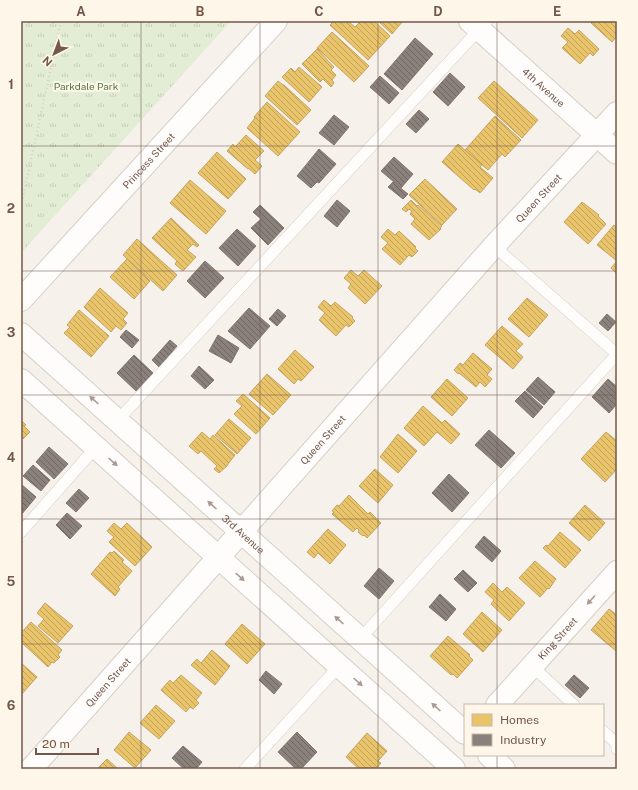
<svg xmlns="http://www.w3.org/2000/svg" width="638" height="790" font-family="'Public Sans',sans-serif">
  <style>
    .park { fill: url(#park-tufts) }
    .homes { fill: url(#homes-back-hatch); stroke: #c6a460 }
    .industry { fill: url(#industry-back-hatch); stroke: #83756d }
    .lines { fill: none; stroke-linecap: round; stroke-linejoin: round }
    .lane-casing { stroke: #d5cec8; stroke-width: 12 }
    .street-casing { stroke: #d5cec8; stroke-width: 24 }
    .secondary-casing { stroke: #d5cdc6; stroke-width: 24 }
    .path { stroke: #d7d0cb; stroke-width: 2.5; stroke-dasharray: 1 3; stroke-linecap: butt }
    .lane { stroke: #fefdfc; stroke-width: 11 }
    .street { stroke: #fefdfc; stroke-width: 22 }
    .secondary { stroke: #fefdfc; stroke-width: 22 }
    .oneway { fill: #ab9a91 }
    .grid { fill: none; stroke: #73584a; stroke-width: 1; stroke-opacity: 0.55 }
    .labels { text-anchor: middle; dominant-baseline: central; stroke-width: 4; stroke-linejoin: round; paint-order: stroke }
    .park-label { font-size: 10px; fill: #547942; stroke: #fff6ea }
    .street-label { font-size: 10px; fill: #73584a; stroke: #fff6ea }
    .neatline { fill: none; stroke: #73584a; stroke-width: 1.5 }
    .grid-label { font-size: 13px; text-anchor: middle; font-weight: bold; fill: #73584a }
  </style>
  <defs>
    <pattern id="park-tufts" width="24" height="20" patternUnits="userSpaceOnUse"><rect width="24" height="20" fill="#e3edd5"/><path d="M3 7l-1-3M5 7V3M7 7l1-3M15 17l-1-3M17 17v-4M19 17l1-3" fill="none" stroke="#c6cdb8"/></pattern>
    <pattern id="homes-back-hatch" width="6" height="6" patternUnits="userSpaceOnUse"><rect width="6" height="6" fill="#e9c46a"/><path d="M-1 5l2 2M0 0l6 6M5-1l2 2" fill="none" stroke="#c1a259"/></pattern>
    <pattern id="industry-back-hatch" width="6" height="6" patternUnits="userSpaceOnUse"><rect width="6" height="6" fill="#8a817c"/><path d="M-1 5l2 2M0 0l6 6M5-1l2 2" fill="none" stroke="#706762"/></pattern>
  </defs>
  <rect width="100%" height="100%" fill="#f6f1ea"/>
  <polygon class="park" points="21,21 231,21 21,253"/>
  <g class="homes">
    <polygon points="334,21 348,21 355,27 359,23 358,21 374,21 390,36 368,60 330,25"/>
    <polygon points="378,21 403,21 392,34"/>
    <polygon points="593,21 617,21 617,31 615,33 617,36 612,42 591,23"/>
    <polygon points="568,28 575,34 579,30 599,49 593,56 590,53 580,64 562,48 568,42 561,36"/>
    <polygon points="332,32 369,66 354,82 317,48"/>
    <polygon points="317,49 334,67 331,70 336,75 332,80 334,83 331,87 323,79 320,82 302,64"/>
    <polygon points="299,67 322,87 309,102 282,77 291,68 295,72"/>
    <polygon points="278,81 283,85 284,85 311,110 297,125 265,96"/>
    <polygon points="494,81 538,120 522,138 478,98"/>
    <polygon points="267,102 300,132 278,156 247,128 255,118 254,117"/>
    <polygon points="495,116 521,140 505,157 502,154 488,170 465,150"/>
    <polygon points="246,135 264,151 255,160 262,166 255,174 248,168 248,169 227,151 233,144 235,147"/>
    <polygon points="458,144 482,165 480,167 493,178 480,193 475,189 474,190 442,162"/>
    <polygon points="217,152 246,179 228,199 198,173"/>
    <polygon points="425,179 457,209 442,225 409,195"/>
    <polygon points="190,180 226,211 206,234 170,203"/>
    <polygon points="411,200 417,206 418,205 442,226 440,228 441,229 429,240 411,224 415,219 410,214 412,211 409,209 406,212 402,209"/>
    <polygon points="582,202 599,215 598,216 606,224 588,244 564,222"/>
    <polygon points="171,218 199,245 197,247 193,244 187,250 196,257 183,271 175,264 177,261 152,238"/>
    <polygon points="614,225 617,228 617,274 611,268 617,261 597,245"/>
    <polygon points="388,229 395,235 399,231 416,247 415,248 418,251 412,257 409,255 400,265 382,249 388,243 381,237"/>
    <polygon points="137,239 177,275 163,291 123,255"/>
    <polygon points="127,259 150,281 134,299 110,277"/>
    <polygon points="351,270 358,276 364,270 382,286 365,304 348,288 351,284 344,278"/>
    <polygon points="100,288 128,313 123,319 127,323 121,330 116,326 111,332 84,307"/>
    <polygon points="527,298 548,315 529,337 508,319"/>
    <polygon points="324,300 331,306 335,302 353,317 352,318 355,321 349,327 346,325 336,336 319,320 325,313 318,307"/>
    <polygon points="79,310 109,336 91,357 64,333 70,327 67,325"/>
    <polygon points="502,326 523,344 516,351 523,357 513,369 485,345"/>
    <polygon points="295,350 314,367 301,381 298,379 294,384 278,369"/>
    <polygon points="473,353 492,369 487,375 492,379 485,387 480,382 476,387 459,373 458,374 454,370 460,363 463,365"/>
    <polygon points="267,374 291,395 273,415 249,394"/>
    <polygon points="447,379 468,398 452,416 431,397"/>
    <polygon points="243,394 270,418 256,434 234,414 242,406 236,401"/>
    <polygon points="423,406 442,423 445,420 460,434 451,444 437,432 424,446 404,428"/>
    <polygon points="229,419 251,438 237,454 215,435"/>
    <polygon points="21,420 26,425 24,426 30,432 23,439 21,437"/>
    <polygon points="202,432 210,439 213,435 235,455 228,464 227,466 219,473 214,469 217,466 201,451 198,454 189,446"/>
    <polygon points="606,432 617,441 617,469 605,482 581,459"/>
    <polygon points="398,434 417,451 398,473 380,457"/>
    <polygon points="375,469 393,485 378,503 359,486"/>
    <polygon points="349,495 368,514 370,512 381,523 367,538 364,535 363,536 358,532 359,530 357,528 353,532 332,514 334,512 332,511 337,505 339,506"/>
    <polygon points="585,505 605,523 589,541 569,523"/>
    <polygon points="114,523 121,529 127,523 152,547 135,566 109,542 114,537 107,531"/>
    <polygon points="328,529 346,545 330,564 318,553 314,558 307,552"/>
    <polygon points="560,532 581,550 565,568 543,548 546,545 548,546"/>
    <polygon points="114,551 124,560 122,562 132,571 118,587 120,589 115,596 91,574 110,552 112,553"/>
    <polygon points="535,561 556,579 549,589 548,588 540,597 519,578"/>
    <polygon points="493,583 502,592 507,587 525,603 509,621 491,604 494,600 485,592"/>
    <polygon points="45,603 73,626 58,643 38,626 44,619 37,613"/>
    <polygon points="609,609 617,615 616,651 591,630"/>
    <polygon points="482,612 502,630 483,652 463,634"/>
    <polygon points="31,622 62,650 58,655 60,657 54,663 52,662 48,667 21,642 21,633"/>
    <polygon points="242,624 265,644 247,664 225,644"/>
    <polygon points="448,636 470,655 469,656 473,660 457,678 453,674 451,675 430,656"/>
    <polygon points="212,650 230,666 215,685 191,665 197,659 201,663"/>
    <polygon points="21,663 37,677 21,695"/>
    <polygon points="181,675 202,693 196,700 199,703 193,709 190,707 186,712 161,690 170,680 173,683"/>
    <polygon points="156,705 175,721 159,739 140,723"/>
    <polygon points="129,732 151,750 135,768 114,750"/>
    <polygon points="367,733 387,751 378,761 381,763 376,769 373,767 371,769 359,769 346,757"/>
    <polygon points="107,759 118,769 97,769"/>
  </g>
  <g class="industry">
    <polygon points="415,38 433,54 402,90 384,74"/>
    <polygon points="450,73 465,87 448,106 433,92"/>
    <polygon points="380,76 399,93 389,104 370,87"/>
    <polygon points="419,110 429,119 416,133 406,124"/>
    <polygon points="334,115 349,127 334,145 319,133"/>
    <polygon points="319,149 336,164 319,183 317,182 311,188 297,176"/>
    <polygon points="394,157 413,174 401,188 381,171"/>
    <polygon points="393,182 408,194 403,199 388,187"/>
    <polygon points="337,200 350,211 337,227 324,216"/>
    <polygon points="260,205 284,228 268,245 251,228 261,219 253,212"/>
    <polygon points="237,229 256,246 238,266 219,248"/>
    <polygon points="205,261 224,278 205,298 187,281"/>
    <polygon points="249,308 270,326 250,349 228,331"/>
    <polygon points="278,309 286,316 277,326 269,319"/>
    <polygon points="607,314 616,322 608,331 599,323"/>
    <polygon points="126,330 139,340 132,348 120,337"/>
    <polygon points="218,335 239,348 231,363 209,351"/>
    <polygon points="170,340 177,346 159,367 152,360"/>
    <polygon points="134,355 153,373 136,391 117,373"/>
    <polygon points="199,366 214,380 205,389 191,376"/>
    <polygon points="538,377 555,392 544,405 526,390"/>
    <polygon points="608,379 617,387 617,404 609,413 592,397"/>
    <polygon points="525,391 543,407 533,418 515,401"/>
    <polygon points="489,430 515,453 501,468 475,445"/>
    <polygon points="49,447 68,464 54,479 36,462"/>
    <polygon points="33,465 50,480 41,491 23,476"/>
    <polygon points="449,474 469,493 452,512 432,493"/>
    <polygon points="21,484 36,497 21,515"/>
    <polygon points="79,489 89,498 76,512 66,503"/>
    <polygon points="67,513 82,526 70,539 56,525"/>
    <polygon points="484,536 501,551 492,562 475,547"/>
    <polygon points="379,568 394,581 379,599 364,586"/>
    <polygon points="463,570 477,583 468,592 454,579"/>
    <polygon points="440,594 456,609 446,621 429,607"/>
    <polygon points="266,671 282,684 274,694 259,680"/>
    <polygon points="574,675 589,688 580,698 565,685"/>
    <polygon points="297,732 317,752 301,769 296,769 278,752"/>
    <polygon points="183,746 202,762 196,769 184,769 172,758"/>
  </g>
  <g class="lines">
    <g class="lane-casing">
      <g id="lane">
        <polyline points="494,246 617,354"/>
        <polyline points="117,421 487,21"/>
        <polyline points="21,532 96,447"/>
        <polyline points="360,639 617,354"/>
        <polyline points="531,665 574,705"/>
        <polyline points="603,731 616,743 617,749"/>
        <polyline points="245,769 339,666"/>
      </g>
    </g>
    <g class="street-casing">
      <g id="street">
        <path id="s1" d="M21,300l255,-279"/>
        <path id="s2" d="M21,334l444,399"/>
        <polyline points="21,380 454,769"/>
        <path id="s3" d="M497,705l120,-133"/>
        <polyline points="489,755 504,769"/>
        <path id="s4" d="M31,769l463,-523 123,-133"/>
      </g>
    </g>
    <g class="secondary-casing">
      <g id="secondary">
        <path id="s5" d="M470,21l147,132"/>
      </g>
    </g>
    <polyline class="path" points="21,206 61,21"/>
    <use href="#lane" class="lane"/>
    <use href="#street" class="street"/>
    <use href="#secondary" class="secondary"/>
  </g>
  <defs><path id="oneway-solid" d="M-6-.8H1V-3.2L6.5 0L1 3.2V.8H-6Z"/></defs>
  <g class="oneway">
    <use href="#oneway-solid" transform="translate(94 400) rotate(-138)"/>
    <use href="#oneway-solid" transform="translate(113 462) rotate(42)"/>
    <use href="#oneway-solid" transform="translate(212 505) rotate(-138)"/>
    <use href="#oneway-solid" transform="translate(240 577) rotate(42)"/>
    <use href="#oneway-solid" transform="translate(591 600) rotate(132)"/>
    <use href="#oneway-solid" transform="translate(339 620) rotate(-138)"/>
    <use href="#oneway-solid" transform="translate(358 682) rotate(42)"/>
    <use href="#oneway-solid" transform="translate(436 707) rotate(-138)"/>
  </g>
  <path class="grid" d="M141,21v748M260,21v748M378,21v748M497,21v684M21,146h596M21,271h596M21,395h596M21,519h596M21,644h596M497,755v14"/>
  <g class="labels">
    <g class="park-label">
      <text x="86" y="86">Parkdale Park</text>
    </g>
    <g class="street-label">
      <text stroke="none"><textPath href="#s5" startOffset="99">4th Avenue</textPath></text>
      <text stroke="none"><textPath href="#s1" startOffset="189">Princess Street</textPath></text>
      <text stroke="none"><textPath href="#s4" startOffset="764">Queen Street</textPath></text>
      <text stroke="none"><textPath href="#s4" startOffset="440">Queen Street</textPath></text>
      <text stroke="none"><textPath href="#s2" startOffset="299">3rd Avenue</textPath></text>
      <text stroke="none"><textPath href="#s3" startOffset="90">King Street</textPath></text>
      <text stroke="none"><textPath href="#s4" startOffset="116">Queen Street</textPath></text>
    </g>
  </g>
  <rect width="638" height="790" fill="none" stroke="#fff6ea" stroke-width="44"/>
  <rect x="464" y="704" width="140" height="52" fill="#fff6ea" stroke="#c7b7aa"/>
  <rect x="472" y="714" width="20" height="12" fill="#e9c46a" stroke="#c7b7aa"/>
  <text x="500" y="724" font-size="12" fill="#73584a">Homes</text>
  <rect x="472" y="734" width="20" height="12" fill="#8a817c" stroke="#c7b7aa"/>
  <text x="500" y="744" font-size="12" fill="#73584a">Industry</text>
  <g transform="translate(54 54) rotate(222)" stroke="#fff6ea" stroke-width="3" paint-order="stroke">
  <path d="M0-3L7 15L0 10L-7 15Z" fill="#73584a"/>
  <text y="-6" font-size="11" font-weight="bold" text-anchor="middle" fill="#73584a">N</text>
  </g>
  <path d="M36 748v6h62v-6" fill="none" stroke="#73584a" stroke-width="2"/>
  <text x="42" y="748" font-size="12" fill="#73584a" stroke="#fff6ea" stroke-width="3" paint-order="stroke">20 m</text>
  <rect x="22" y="22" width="594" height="746" class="neatline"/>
  <g class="grid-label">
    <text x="81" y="16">A</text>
    <text x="200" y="16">B</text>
    <text x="319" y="16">C</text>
    <text x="438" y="16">D</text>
    <text x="557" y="16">E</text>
    <text x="11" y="89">1</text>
    <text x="11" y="213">2</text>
    <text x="11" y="337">3</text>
    <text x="11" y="462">4</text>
    <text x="11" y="586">5</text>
    <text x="11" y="710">6</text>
  </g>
</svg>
